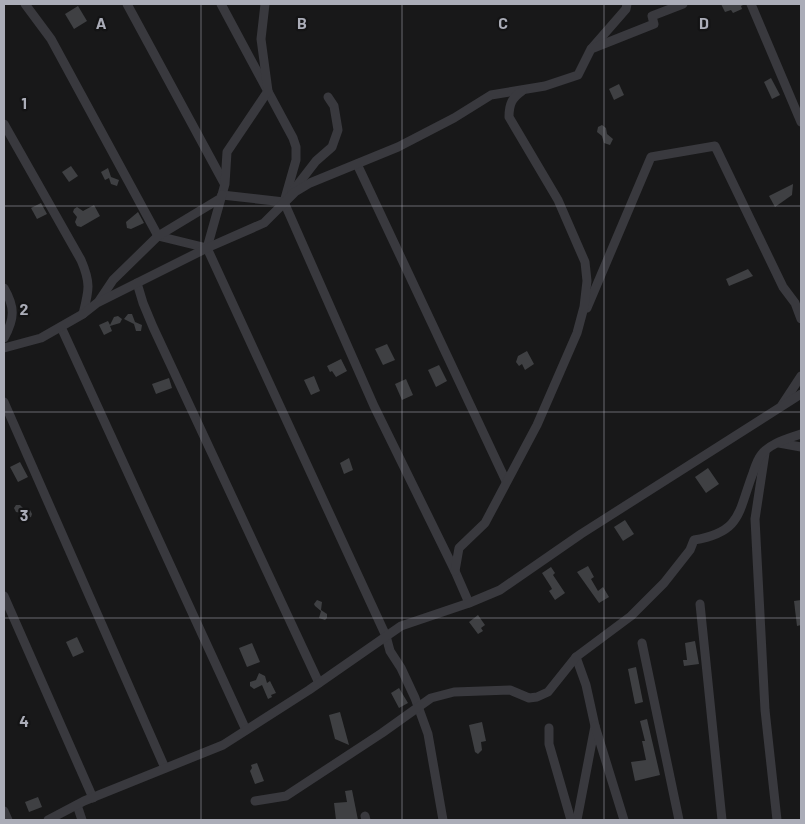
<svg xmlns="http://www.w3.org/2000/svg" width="805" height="824" font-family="Barlow,sans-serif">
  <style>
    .building { fill: #3f4043 }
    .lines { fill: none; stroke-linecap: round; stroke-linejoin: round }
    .street { stroke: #39393e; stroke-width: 9 }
    .grid { fill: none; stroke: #abadb8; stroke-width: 1; stroke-opacity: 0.55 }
    .grid-label { font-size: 16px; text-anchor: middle; font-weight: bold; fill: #abadb8; stroke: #131314; stroke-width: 4.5; stroke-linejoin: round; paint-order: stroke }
  </style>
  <rect width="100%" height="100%" fill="#181819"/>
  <g class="building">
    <polygon points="721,4 745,4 741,6 742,9 733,13 731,10 725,12"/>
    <polygon points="78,6 87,21 74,29 65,14"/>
    <polygon points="771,78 780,95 772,99 764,82"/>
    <polygon points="619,84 624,95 614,100 609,89"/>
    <polygon points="602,125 606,128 607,134 613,139 610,145 604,143 602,136 597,132 598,127"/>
    <polygon points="71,166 78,176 69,182 62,172"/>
    <polygon points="108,168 111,177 119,180 117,186 111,184 109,178 105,180 101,172"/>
    <polygon points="793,184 792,195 775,207 769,196"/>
    <polygon points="41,203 47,214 37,219 31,208"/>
    <polygon points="94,205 100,216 81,227 77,226 75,222 77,217 73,212 74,209 77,207 83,211"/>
    <polygon points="138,212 144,223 131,229 127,228 126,222"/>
    <polygon points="748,269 753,276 729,286 726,279"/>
    <polygon points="128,314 132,314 135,322 142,325 141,331 136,331 134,324 124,319"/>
    <polygon points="118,316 122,319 120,323 110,326 112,331 104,335 99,325 108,321 110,325 114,317"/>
    <polygon points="387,344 395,360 383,365 375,349"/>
    <polygon points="527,351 534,364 525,370 522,364 519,366 516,362 518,356"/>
    <polygon points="341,359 347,371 336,377 332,371 330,372 327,366"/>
    <polygon points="439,365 447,381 436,387 428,370"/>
    <polygon points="314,376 320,391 311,395 304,380"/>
    <polygon points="169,378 172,388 156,394 152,384"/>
    <polygon points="406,379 413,395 402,400 395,384"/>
    <polygon points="349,458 353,470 344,474 340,463"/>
    <polygon points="20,462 28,477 18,482 10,467"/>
    <polygon points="708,468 719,484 706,493 695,477"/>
    <polygon points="16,505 20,505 25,510 30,510 32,514 31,517 27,518 22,513 16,512 14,508"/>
    <polygon points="625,520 634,534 623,541 614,527"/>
    <polygon points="588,566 594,577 591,579 598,591 603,587 609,597 599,603 577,572"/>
    <polygon points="551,567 555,573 553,575 565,593 555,600 549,591 552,589 551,587 542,573"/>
    <polygon points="317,600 322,602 321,610 327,614 327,618 325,620 319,618 321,611 315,606 314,604"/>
    <polygon points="801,600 801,625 797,626 794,601"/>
    <polygon points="478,615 485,625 481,628 483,631 478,634 469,622"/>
    <polygon points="77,637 84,652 73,657 66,642"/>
    <polygon points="695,641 699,664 684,666 683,660 687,660 685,643"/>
    <polygon points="252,643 260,662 247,667 239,648"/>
    <polygon points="636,667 643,702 635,704 628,669"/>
    <polygon points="259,673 265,676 267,683 270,681 276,693 271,695 272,697 268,699 262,685 254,689 250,686 250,682 256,680"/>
    <polygon points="399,688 408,703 399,708 391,693"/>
    <polygon points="340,712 349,745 335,739 329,715"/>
    <polygon points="647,719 660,775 635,781 631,762 646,760 642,741 645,741 640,721"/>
    <polygon points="482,722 486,741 481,742 482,750 478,754 475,752 469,725"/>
    <polygon points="257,763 264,781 255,784 250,771 252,768 251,765"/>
    <polygon points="352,790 358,820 336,820 334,803 347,802 345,791"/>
    <polygon points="38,797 42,807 29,812 25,802"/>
  </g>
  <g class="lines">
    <g class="street">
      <polyline points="25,4 51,39 158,236 207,248"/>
      <polyline points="127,4 224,183"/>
      <polyline points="221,4 293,138 296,147 296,160 284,202 374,406 455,571 469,603"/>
      <polyline points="265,4 261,39 268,91 227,152 225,184 207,248 386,636 390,651 401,668 415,698 428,734 443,820"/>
      <polyline points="751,4 801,122"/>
      <polyline points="592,48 626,9 627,4"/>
      <path d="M4,124l77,136c10,23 8,30 2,54"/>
      <polyline points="357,164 506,481"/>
      <polyline points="292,192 316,161 332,147 338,130 334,106 328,97"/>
      <polyline points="222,195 284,202"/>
      <polyline points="137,283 143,303 153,327 319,683"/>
      <path d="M4,288c11,19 11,30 0,50"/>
      <polyline points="99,301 113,280 158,236 221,198 222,195"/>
      <polyline points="587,308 651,157 715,146 783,287 795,303 801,319"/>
      <polyline points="61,327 246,730"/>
      <polyline points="4,348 41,338 83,314 97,303 207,248 264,223 295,192 310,183 398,147 454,118 491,95 545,86 578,75 591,49 654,24 652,16 683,4"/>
      <polyline points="4,402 165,768"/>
      <polyline points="782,405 801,376"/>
      <polyline points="779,443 801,447"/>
      <polyline points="765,453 755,519 765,710 777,820"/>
      <path d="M455,571l4,-23 26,-25 52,-98 40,-92 7,-26 3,-26 -2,-19 -27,-62 -49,-83c0,-13 3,-19 13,-26"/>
      <polyline points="4,596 93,798"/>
      <polyline points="700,604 722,820"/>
      <polyline points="642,643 679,820"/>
      <polyline points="576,657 586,685 595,726 577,820"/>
      <polyline points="595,726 624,820"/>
      <polyline points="549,728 549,744 571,820"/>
      <path d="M255,801l31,-5 96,-63 49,-35 23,-6 56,-2 19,8 8,-1 11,-5 28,-35 55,-41 33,-33 26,-33 4,-10c48,-8 44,-28 59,-67 2,-6 4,-13 8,-18 9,-12 26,-16 40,-21"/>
      <polyline points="77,805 82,820"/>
      <polyline points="4,811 8,820"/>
      <polyline points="365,816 366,820"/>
      <polyline points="48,820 84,801 223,745 309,690 401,626 469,603 500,590 581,534 801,394"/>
    </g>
  </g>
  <path class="grid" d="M201,4v816M402,4v816M604,4v816M4,206h797M4,412h797M4,618h797"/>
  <g class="grid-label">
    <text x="101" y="29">A</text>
    <text x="302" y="29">B</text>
    <text x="503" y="29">C</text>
    <text x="704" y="29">D</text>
    <text x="24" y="109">1</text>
    <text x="24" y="315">2</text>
    <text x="24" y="521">3</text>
    <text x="24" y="727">4</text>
  </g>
  <rect width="805" height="824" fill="none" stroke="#abadb8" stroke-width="10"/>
</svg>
